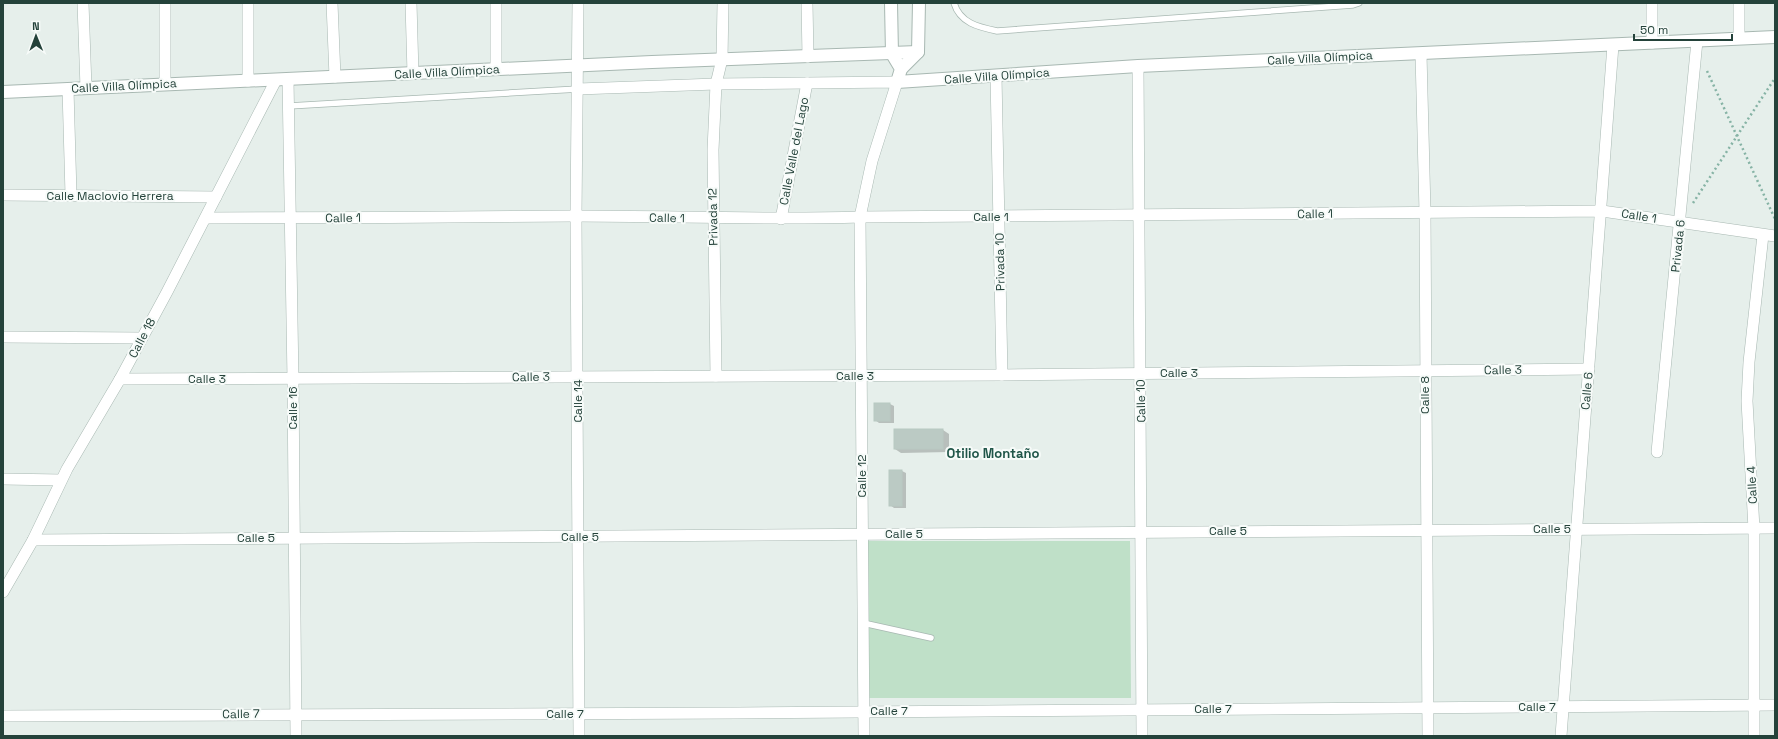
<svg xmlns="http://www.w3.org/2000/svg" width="1778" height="739" font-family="'Space Grotesk',sans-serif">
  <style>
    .green { fill: #bfe0c8 }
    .shadow { fill: #0003 }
    .building { fill: #bbcac4; stroke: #b8c9c2 }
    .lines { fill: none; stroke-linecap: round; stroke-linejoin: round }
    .service-casing { stroke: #a8b8b2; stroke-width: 7 }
    .minor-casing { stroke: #a8b8b2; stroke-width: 12 }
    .tertiary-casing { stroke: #a8b8b2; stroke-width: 14 }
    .path { stroke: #86b3a5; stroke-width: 2.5; stroke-dasharray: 2 3; stroke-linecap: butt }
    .service { stroke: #fff; stroke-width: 5.5 }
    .minor { stroke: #fff; stroke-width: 11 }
    .tertiary { stroke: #fff; stroke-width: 12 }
    .labels { text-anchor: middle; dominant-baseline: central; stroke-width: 4; stroke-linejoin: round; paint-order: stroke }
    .street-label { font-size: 12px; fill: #24423a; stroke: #f7fbf9 }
    .neighbourhood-label { font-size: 13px; font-weight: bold; fill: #1f5548; stroke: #f7fbf9 }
  </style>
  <rect width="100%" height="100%" fill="#e6efeb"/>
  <polygon class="green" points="868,541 1130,541 1131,698 868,698"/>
  <g class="shadow">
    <polygon points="890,404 894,406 894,423 879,423 875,420"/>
    <polygon points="943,430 949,434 949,452 901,453 895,449"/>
    <polygon points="902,471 906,473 906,508 894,508 890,505"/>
  </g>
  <g class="building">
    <rect x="874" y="403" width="16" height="18"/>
    <rect x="894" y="429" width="49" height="20"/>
    <rect x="889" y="470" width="13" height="36"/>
  </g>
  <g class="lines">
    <g class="service-casing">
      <g id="service">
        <path d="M954,3c6,20 24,24 43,28l356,-26 6,-2"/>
        <polyline points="289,106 578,89"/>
        <polyline points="863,623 931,638"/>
      </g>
    </g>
    <g class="minor-casing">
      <g id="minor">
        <polyline points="83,3 86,88"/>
        <polyline points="165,3 165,84"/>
        <polyline points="332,3 335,77"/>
        <polyline points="411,3 413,74"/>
        <polyline points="496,3 496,70"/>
        <polyline points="578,3 576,216 579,736"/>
        <polyline points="807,3 808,57"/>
        <polyline points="1739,3 1739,38"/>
        <polyline points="1652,43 1652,3"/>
        <polyline points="1421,54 1425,212 1428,736"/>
        <polyline points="1138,66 1142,736"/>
        <polyline points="996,76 1002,375"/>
        <polyline points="288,79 293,380 296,736"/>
        <polyline points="248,81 248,3"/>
        <polyline points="68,89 71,195"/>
        <polyline points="578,89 716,84 897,82 872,161 860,217 864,736"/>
        <polyline points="3,195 216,197"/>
        <path d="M206,218c123,0 245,-1 368,-2 96,0 191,4 286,1l742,-6 173,25"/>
        <polyline points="781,219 807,83"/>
        <polyline points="3,337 141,338"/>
        <polyline points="716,376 713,150 716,84 722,59 723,3"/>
        <polyline points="120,379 1002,375 1589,369"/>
        <polyline points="1657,452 1697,41"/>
        <polyline points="3,479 61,480"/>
        <polyline points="33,540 1775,528"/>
        <polyline points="3,592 33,540 67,469 120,379 167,292 276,80"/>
        <polyline points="3,716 738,713 1775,705"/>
        <polyline points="1561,736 1613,45"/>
        <polyline points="1754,736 1754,529 1747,401 1749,362 1763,235"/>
      </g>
    </g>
    <g class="tertiary-casing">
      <g id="tertiary">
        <polyline points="891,3 892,54 901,69 897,82 1138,66 1775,37"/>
        <polyline points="901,69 918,52 919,3"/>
        <polyline points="3,92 652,62 918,52"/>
      </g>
    </g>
    <g class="path">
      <polyline points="1707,71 1775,219"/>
      <polyline points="1693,203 1775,78"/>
    </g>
    <use href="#service" class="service"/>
    <use href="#minor" class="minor"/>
    <use href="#tertiary" class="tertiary"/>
  </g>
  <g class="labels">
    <g class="street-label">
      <text transform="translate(1320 58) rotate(-3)">Calle Villa Olímpica</text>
      <text transform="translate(447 72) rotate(-3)">Calle Villa Olímpica</text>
      <text transform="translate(997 76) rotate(-4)">Calle Villa Olímpica</text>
      <text transform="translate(124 86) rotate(-3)">Calle Villa Olímpica</text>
      <text transform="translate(794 151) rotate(-79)">Calle Valle del Lago</text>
      <text x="110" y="196">Calle Maclovio Herrera</text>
      <text transform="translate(1315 214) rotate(-1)">Calle 1</text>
      <text transform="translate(1639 216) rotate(9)">Calle 1</text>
      <text transform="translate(713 217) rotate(-91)">Privada 12</text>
      <text x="991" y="217">Calle 1</text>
      <text transform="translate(343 218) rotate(-1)">Calle 1</text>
      <text transform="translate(667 218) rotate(1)">Calle 1</text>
      <text transform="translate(1678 246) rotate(-84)">Privada 6</text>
      <text transform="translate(1000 262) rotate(-91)">Privada 10</text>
      <text transform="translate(142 338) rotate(-62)">Calle 18</text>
      <text transform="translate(1503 370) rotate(-1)">Calle 3</text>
      <text x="1179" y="373">Calle 3</text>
      <text x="855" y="376">Calle 3</text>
      <text transform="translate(531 377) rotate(-1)">Calle 3</text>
      <text x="207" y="379">Calle 3</text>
      <text transform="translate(1587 391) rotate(-85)">Calle 6</text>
      <text transform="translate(1425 395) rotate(-90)">Calle 8</text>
      <text transform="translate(578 401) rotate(-90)">Calle 14</text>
      <text transform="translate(1141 401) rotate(-91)">Calle 10</text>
      <text transform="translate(293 408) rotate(-90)">Calle 16</text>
      <text transform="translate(862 476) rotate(-90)">Calle 12</text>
      <text transform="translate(1752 485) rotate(-93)">Calle 4</text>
      <text x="1552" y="529">Calle 5</text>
      <text x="1228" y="531">Calle 5</text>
      <text x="904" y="534">Calle 5</text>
      <text x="580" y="537">Calle 5</text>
      <text x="256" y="538">Calle 5</text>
      <text x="1537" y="707">Calle 7</text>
      <text x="1213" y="709">Calle 7</text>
      <text x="889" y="711">Calle 7</text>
      <text transform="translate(241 714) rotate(-1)">Calle 7</text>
      <text x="565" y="714">Calle 7</text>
    </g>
    <g class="neighbourhood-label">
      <text x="993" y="453">Otilio Montaño</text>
    </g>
  </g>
  <rect width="1778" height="739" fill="none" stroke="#24423a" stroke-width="8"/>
  <g transform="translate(36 36) rotate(359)" stroke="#f7fbf9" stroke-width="3" paint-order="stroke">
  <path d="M0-3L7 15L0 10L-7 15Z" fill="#24423a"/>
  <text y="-6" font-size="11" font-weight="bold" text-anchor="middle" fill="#24423a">N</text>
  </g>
  <path d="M1634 34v6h98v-6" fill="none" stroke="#24423a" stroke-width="2"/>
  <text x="1640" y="34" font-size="12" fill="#24423a" stroke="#f7fbf9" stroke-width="3" paint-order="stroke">50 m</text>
</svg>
